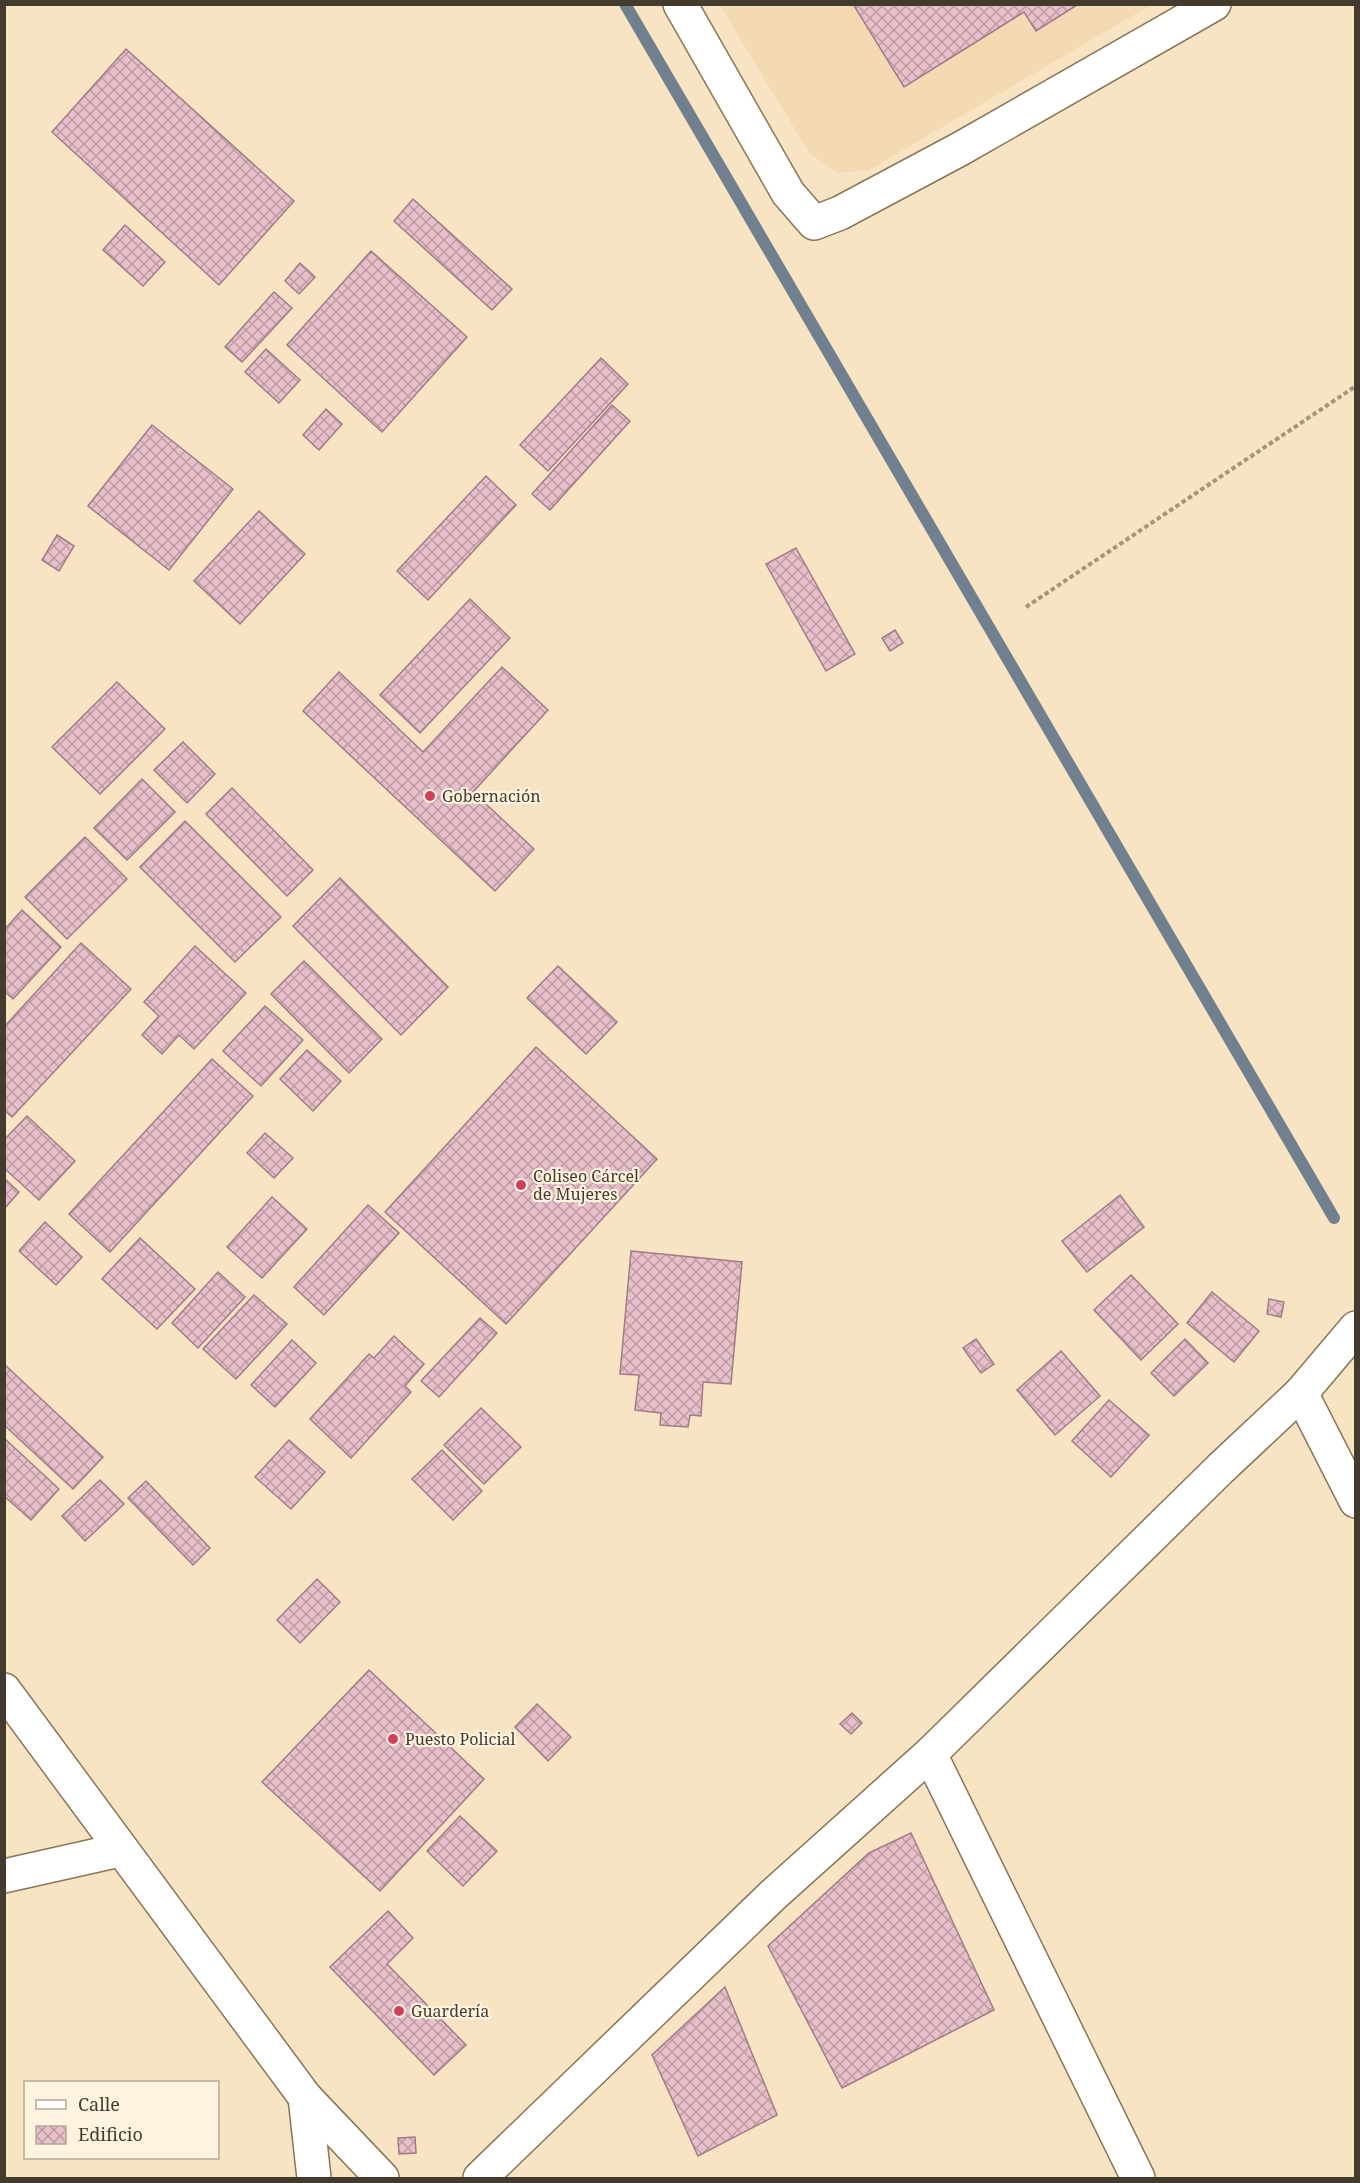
<svg xmlns="http://www.w3.org/2000/svg" width="1360" height="2183" font-family="'Noto Serif',serif">
  <style>
    .built { fill: #f3dab3 }
    .lines { fill: none; stroke-linecap: round; stroke-linejoin: round }
    .stream { stroke: #70808f; stroke-width: 12 }
    .building { fill: url(#building-cross-hatch); stroke: #a07c87; stroke-width: 1.5 }
    .minor-casing { stroke: #887659; stroke-width: 36 }
    .path { stroke: #a3957d; stroke-width: 4; stroke-dasharray: 4.5 3; stroke-linecap: butt }
    .minor { stroke: #fff; stroke-width: 33 }
    .poi-dot { fill: #d0405d; stroke: #fff2df; stroke-width: 2 }
    .labels { text-anchor: middle; dominant-baseline: central; stroke-width: 4.5; stroke-linejoin: round; paint-order: stroke }
    .poi-label { font-size: 16px; fill: #433b2e; stroke: #fff2df; text-anchor: start }
  </style>
  <defs>
    <pattern id="building-cross-hatch" width="8" height="8" patternUnits="userSpaceOnUse" patternTransform="scale(1.5)"><rect width="8" height="8" fill="#e7beca"/><path d="M0 0l8 8M0 8l8-8" fill="none" stroke="#bd9ca4"/></pattern>
  </defs>
  <rect width="100%" height="100%" fill="#f8e4c3"/>
  <polygon class="built" points="720,5 1151,5 869,170 837,173 810,154"/>
  <g class="lines">
    <polyline class="stream" points="625,4 1334,1218"/>
  </g>
  <g class="building">
    <polygon points="853,4 1077,4 1077,5 1036,31 1024,12 904,87"/>
    <polygon points="126,49 294,201 219,285 52,132"/>
    <polygon points="413,199 512,289 492,310 394,221"/>
    <polygon points="125,225 165,262 143,286 103,250"/>
    <polygon points="371,251 467,337 382,432 287,345"/>
    <polygon points="300,263 315,277 299,294 285,281"/>
    <polygon points="274,292 292,308 242,362 225,347"/>
    <polygon points="266,349 300,380 279,403 245,372"/>
    <polygon points="601,358 628,384 548,471 520,445"/>
    <polygon points="612,405 630,421 550,510 532,494"/>
    <polygon points="326,409 342,424 319,450 303,435"/>
    <polygon points="152,425 233,489 169,570 88,506"/>
    <polygon points="486,476 516,505 428,600 397,571"/>
    <polygon points="259,511 305,554 240,624 194,581"/>
    <polygon points="57,535 74,546 59,571 42,560"/>
    <polygon points="796,548 855,654 826,671 766,564"/>
    <polygon points="470,599 510,638 420,733 380,695"/>
    <polygon points="895,630 903,643 890,651 882,638"/>
    <polygon points="502,667 548,710 473,792 534,849 495,891 303,711 339,672 423,752"/>
    <polygon points="117,682 165,729 100,794 52,747"/>
    <polygon points="183,742 215,774 187,803 154,770"/>
    <polygon points="142,779 175,812 127,860 94,828"/>
    <polygon points="232,788 313,870 287,896 206,814"/>
    <polygon points="185,821 281,917 235,962 140,867"/>
    <polygon points="85,837 127,879 67,939 25,897"/>
    <polygon points="340,878 448,987 401,1035 293,926"/>
    <polygon points="22,910 61,947 13,999 4,991 4,930"/>
    <polygon points="81,943 131,989 12,1117 4,1110 4,1027"/>
    <polygon points="195,946 246,993 194,1049 179,1035 162,1054 142,1035 159,1016 144,1002"/>
    <polygon points="304,961 382,1039 349,1073 271,994"/>
    <polygon points="558,966 617,1022 586,1054 527,998"/>
    <polygon points="265,1006 303,1040 261,1086 223,1051"/>
    <polygon points="536,1047 657,1159 506,1324 385,1212"/>
    <polygon points="307,1050 341,1081 313,1111 280,1079"/>
    <polygon points="212,1059 253,1096 110,1252 69,1214"/>
    <polygon points="27,1116 75,1161 39,1200 4,1168 4,1140"/>
    <polygon points="265,1133 293,1158 274,1178 247,1153"/>
    <polygon points="4,1178 19,1192 4,1209"/>
    <polygon points="1120,1195 1144,1227 1087,1272 1062,1241"/>
    <polygon points="272,1197 307,1229 262,1278 227,1247"/>
    <polygon points="368,1205 399,1233 324,1315 294,1287"/>
    <polygon points="45,1222 82,1257 56,1285 19,1251"/>
    <polygon points="140,1238 195,1289 157,1329 102,1279"/>
    <polygon points="631,1251 742,1262 731,1384 703,1382 701,1416 690,1415 688,1427 660,1425 661,1413 635,1410 639,1375 620,1374"/>
    <polygon points="218,1272 245,1297 198,1348 172,1323"/>
    <polygon points="1131,1275 1178,1324 1141,1360 1094,1310"/>
    <polygon points="1212,1292 1259,1331 1234,1362 1187,1323"/>
    <polygon points="254,1295 287,1324 236,1379 203,1349"/>
    <polygon points="1269,1299 1284,1302 1281,1317 1267,1314"/>
    <polygon points="480,1318 497,1333 439,1397 421,1381"/>
    <polygon points="394,1336 424,1364 405,1386 411,1392 351,1458 310,1419 369,1354 374,1358"/>
    <polygon points="976,1339 994,1364 981,1373 963,1348"/>
    <polygon points="1185,1339 1208,1363 1174,1396 1151,1373"/>
    <polygon points="292,1340 316,1363 275,1407 251,1385"/>
    <polygon points="1061,1351 1100,1396 1055,1435 1017,1390"/>
    <polygon points="4,1364 103,1457 73,1489 4,1425"/>
    <polygon points="1109,1400 1149,1435 1111,1477 1072,1441"/>
    <polygon points="481,1408 521,1447 484,1484 444,1445"/>
    <polygon points="4,1438 59,1489 31,1520 4,1496"/>
    <polygon points="289,1440 325,1472 291,1509 255,1477"/>
    <polygon points="442,1450 482,1491 453,1520 412,1479"/>
    <polygon points="100,1480 124,1504 85,1541 62,1516"/>
    <polygon points="146,1481 210,1548 193,1565 128,1498"/>
    <polygon points="317,1579 340,1602 300,1643 277,1620"/>
    <polygon points="369,1670 484,1779 380,1891 262,1782"/>
    <polygon points="537,1704 571,1737 548,1761 515,1727"/>
    <polygon points="852,1713 862,1723 851,1734 840,1724"/>
    <polygon points="460,1816 497,1851 463,1886 427,1851"/>
    <polygon points="911,1833 994,2010 842,2088 768,1946 869,1853"/>
    <polygon points="388,1911 413,1938 387,1964 466,2045 434,2075 330,1967"/>
    <polygon points="725,1987 777,2115 698,2156 652,2055"/>
    <polygon points="415,2137 416,2153 399,2154 398,2138"/>
  </g>
  <g class="lines">
    <g class="minor-casing">
      <g id="minor">
        <polyline points="680,4 788,193 814,223 840,213 960,149 1214,4"/>
        <polyline points="1301,1393 1356,1501"/>
        <polyline points="4,1690 305,2097 382,2178"/>
        <polyline points="930,1754 1138,2178"/>
        <polyline points="4,1876 120,1850"/>
        <polyline points="305,2097 314,2178"/>
        <polyline points="480,2178 773,1895 930,1754 1220,1469 1301,1393 1356,1328"/>
      </g>
    </g>
    <polyline class="path" points="1026,607 1356,386"/>
    <use href="#minor" class="minor"/>
  </g>
  <g class="poi-dot">
    <circle cx="430" cy="796" r="6"/>
    <circle cx="521" cy="1185" r="6"/>
    <circle cx="393" cy="1739" r="6"/>
    <circle cx="399" cy="2011" r="6"/>
  </g>
  <g class="labels">
    <g class="poi-label">
      <text x="442" y="796">Gobernación</text>
      <text x="533" y="1176">Coliseo Cárcel<tspan x="533" dy="18">de Mujeres</tspan></text>
      <text x="405" y="1739">Puesto Policial</text>
      <text x="411" y="2011">Guardería</text>
    </g>
  </g>
  <rect width="1360" height="2183" fill="none" stroke="#433b2e" stroke-width="12"/>
  <rect x="24" y="2081" width="195" height="78" fill="#fff2df" stroke="#b4a998" stroke-width="1.5"/>
  <rect x="36" y="2100" width="30" height="9" fill="#ffffff" stroke="#b4a998" stroke-width="1.5"/>
  <text x="78" y="2111" font-size="18" fill="#433b2e">Calle</text>
  <rect x="36" y="2126" width="30" height="18" fill="url(#building-cross-hatch)" stroke="#b4a998" stroke-width="1.5"/>
  <text x="78" y="2141" font-size="18" fill="#433b2e">Edificio</text>
</svg>
